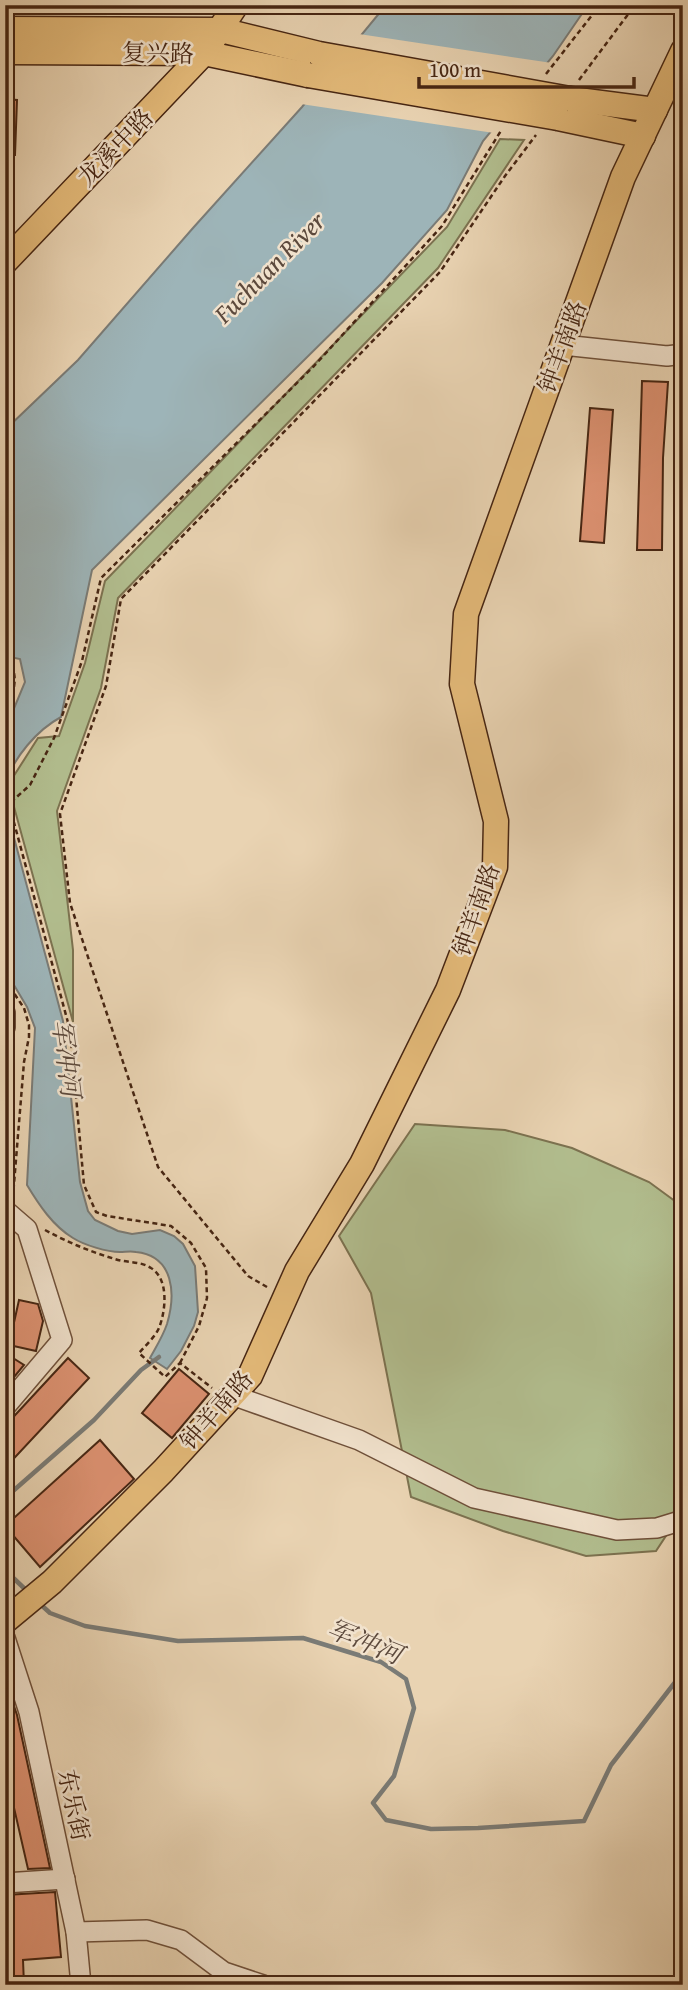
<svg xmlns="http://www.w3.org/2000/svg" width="688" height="1990" font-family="'Gentium Book Plus','Noto Serif SC',serif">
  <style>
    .green { fill: #b2be8f; stroke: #7c7250; stroke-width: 2 }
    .water { fill: #9db4b8; stroke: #7a7b76; stroke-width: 2 }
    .pier { fill: #e9d3b2 }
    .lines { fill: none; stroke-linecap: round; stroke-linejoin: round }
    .stream { stroke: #7a7b76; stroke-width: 4.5 }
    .building { fill: #dd9171; stroke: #462512; stroke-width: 2 }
    .minor-casing { stroke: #6f503a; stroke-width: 22 }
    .major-casing { stroke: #462512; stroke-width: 27 }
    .path { stroke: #462512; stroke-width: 2.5; stroke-dasharray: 5 3.5; stroke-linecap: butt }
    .minor { stroke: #f1e2cd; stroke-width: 19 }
    .major { stroke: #e4ba79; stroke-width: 24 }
    .major-bridge-casing { stroke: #462512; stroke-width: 27; stroke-linecap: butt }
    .major-bridge { stroke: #e4ba79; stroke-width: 24 }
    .labels { text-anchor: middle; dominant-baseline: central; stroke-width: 5; stroke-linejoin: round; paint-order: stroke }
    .street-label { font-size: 24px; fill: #462512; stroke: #f1e2cd }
    .water-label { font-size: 26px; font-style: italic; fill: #5c493c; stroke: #f1e2cd }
  </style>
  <rect width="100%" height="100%" fill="#e9d3b2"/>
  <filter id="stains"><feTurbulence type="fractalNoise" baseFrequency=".00286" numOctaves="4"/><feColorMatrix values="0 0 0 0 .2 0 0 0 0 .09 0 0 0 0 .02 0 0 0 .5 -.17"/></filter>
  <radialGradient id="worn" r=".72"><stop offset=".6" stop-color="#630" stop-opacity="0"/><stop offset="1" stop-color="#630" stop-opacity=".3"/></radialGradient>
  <g class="green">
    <polygon points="500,139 524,140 438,268 118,598 101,688 57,811 73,950 73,1022 8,785 38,738 59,736 85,663 105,581 447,227"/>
    <polygon points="415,1124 505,1130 572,1148 649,1182 683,1207 683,1510 656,1551 586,1556 503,1531 411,1497 371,1293 339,1236"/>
  </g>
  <g class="water">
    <path d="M386,5h202l-35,51 -70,85 -36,69 -65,73 -290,287 -31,147c-24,13 -47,40 -56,67v-54l20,-48 -5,-23 -15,-3v-226l73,-70 115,-132 109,-121z"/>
    <path d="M5,804l58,217 17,161 8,29 7,9 23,11 14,3 28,-4 14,6 9,8 12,22 3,46 -4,14 -13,25 -14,18 -17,-11c6,-11 13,-22 17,-34 9,-30 7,-68 -31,-72 -5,-1 -11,0 -16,0 -13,0 -36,-7 -47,-14 -20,-12 -34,-33 -46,-53l8,-157 -8,-21 -22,-37z"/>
  </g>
  <polygon class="pier" points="359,34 552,63 494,133 301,104"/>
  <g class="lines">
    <g class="stream">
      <polyline points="5,1498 94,1420 141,1370 159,1357"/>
      <polyline points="5,1570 27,1591"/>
      <polyline points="38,1602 50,1613 85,1626 178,1641 303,1638 381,1662 406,1679 414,1708 394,1776 373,1803 386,1820 431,1829 478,1828 584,1821 611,1765 683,1672"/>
    </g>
  </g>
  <g class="building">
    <polygon points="5,99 17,100 15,155 5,155"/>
    <polygon points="642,381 668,382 663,458 662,550 637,550"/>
    <polygon points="590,408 613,410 604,543 580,541"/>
    <polygon points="19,1300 38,1304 43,1321 36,1351 9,1345"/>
    <polygon points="5,1353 24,1365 5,1388"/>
    <polygon points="68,1358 89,1378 5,1468 5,1426"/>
    <polygon points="179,1369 209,1394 172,1438 142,1413"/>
    <polygon points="100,1440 134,1479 40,1567 5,1526"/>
    <polygon points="5,1680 17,1715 50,1868 28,1869 12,1799 5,1800 5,1787 10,1787 5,1766"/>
    <polygon points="55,1892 61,1957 23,1960 24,1985 5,1985 5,1895"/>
  </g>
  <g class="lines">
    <g class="minor-casing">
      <g id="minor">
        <polyline points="563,345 667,356 683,354"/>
        <polyline points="5,1013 5,1027"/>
        <polyline points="5,1210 27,1229 62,1340 5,1407"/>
        <polyline points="232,1395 359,1440 474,1498 617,1530 657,1528 683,1520"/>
        <polyline points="5,1638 29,1712 76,1932 81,1985"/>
        <polyline points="5,1883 65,1879"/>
        <polyline points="76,1932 147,1930 181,1940 224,1972 263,1985"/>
      </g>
    </g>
    <g class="major-casing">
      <g id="major">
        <polyline points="5,29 221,30 319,54"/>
        <polyline points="5,52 204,53 308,75"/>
        <polyline points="570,99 655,110"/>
        <polyline points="558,118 643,136"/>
        <polyline points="5,262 204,53 236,5"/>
        <polyline points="5,1621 52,1582 163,1471 250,1376 297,1271 362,1164 448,990 495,867 496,821 462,684 466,614 623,177 683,51"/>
      </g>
    </g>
    <g class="path">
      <polyline points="546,74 600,5"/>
      <polyline points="579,80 635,5"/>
      <path d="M5,662l3,-1c13,15 4,36 -3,53"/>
      <polyline points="5,980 24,1008 29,1025 29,1037 24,1062 13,1196"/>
      <path d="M45,1230c22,12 46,22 70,29 12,4 26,2 36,9 18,11 15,42 8,60 -4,9 -14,18 -20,25l26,24 15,-14 32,25"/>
      <polyline points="267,1287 248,1276 158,1167 70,903 60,814 106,686 121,599 440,272 505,176 536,135"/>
      <polyline points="180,1363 199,1326 207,1298 206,1268 191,1243 171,1226 107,1216 96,1212 84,1185 70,1030 9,804 30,785 54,738 82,661 101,578 314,366 442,226 502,129"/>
    </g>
    <use href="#minor" class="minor"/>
    <use href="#major" class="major"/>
    <g class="major-bridge-casing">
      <g id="major-bridge">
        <polyline points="319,54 570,99"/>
        <polyline points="308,75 558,118"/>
      </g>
    </g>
    <use href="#major-bridge" class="major-bridge"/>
  </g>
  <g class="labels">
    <g class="street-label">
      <text transform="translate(158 53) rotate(1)">复兴路</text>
      <text transform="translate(115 147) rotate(-46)">龙溪中路</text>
      <text transform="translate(562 347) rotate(-70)">钟羊南路</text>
      <text transform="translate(476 910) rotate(-71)">钟羊南路</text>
      <text transform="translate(216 1410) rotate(-49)">钟羊南路</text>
      <text transform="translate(74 1805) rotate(78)">东乐街</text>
    </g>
    <g class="water-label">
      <text transform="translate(269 267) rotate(-45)">Fuchuan River</text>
      <text transform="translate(67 1058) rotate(83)">军冲河</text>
      <text transform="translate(365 1641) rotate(22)">军冲河</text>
    </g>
  </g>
  <rect width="688" height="1990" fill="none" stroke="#e9d3b2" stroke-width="28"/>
  <rect x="7" y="7" width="674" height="1976" fill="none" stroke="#462512" stroke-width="3.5"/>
  <rect x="14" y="14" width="660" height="1962" fill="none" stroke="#462512" stroke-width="2"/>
  <path d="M419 77v10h215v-10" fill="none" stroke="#462512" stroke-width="3.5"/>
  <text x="429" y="77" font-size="21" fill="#462512" stroke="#f1e2cd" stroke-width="5" paint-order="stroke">100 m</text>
  <rect width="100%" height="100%" filter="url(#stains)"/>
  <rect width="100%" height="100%" fill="url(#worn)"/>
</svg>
